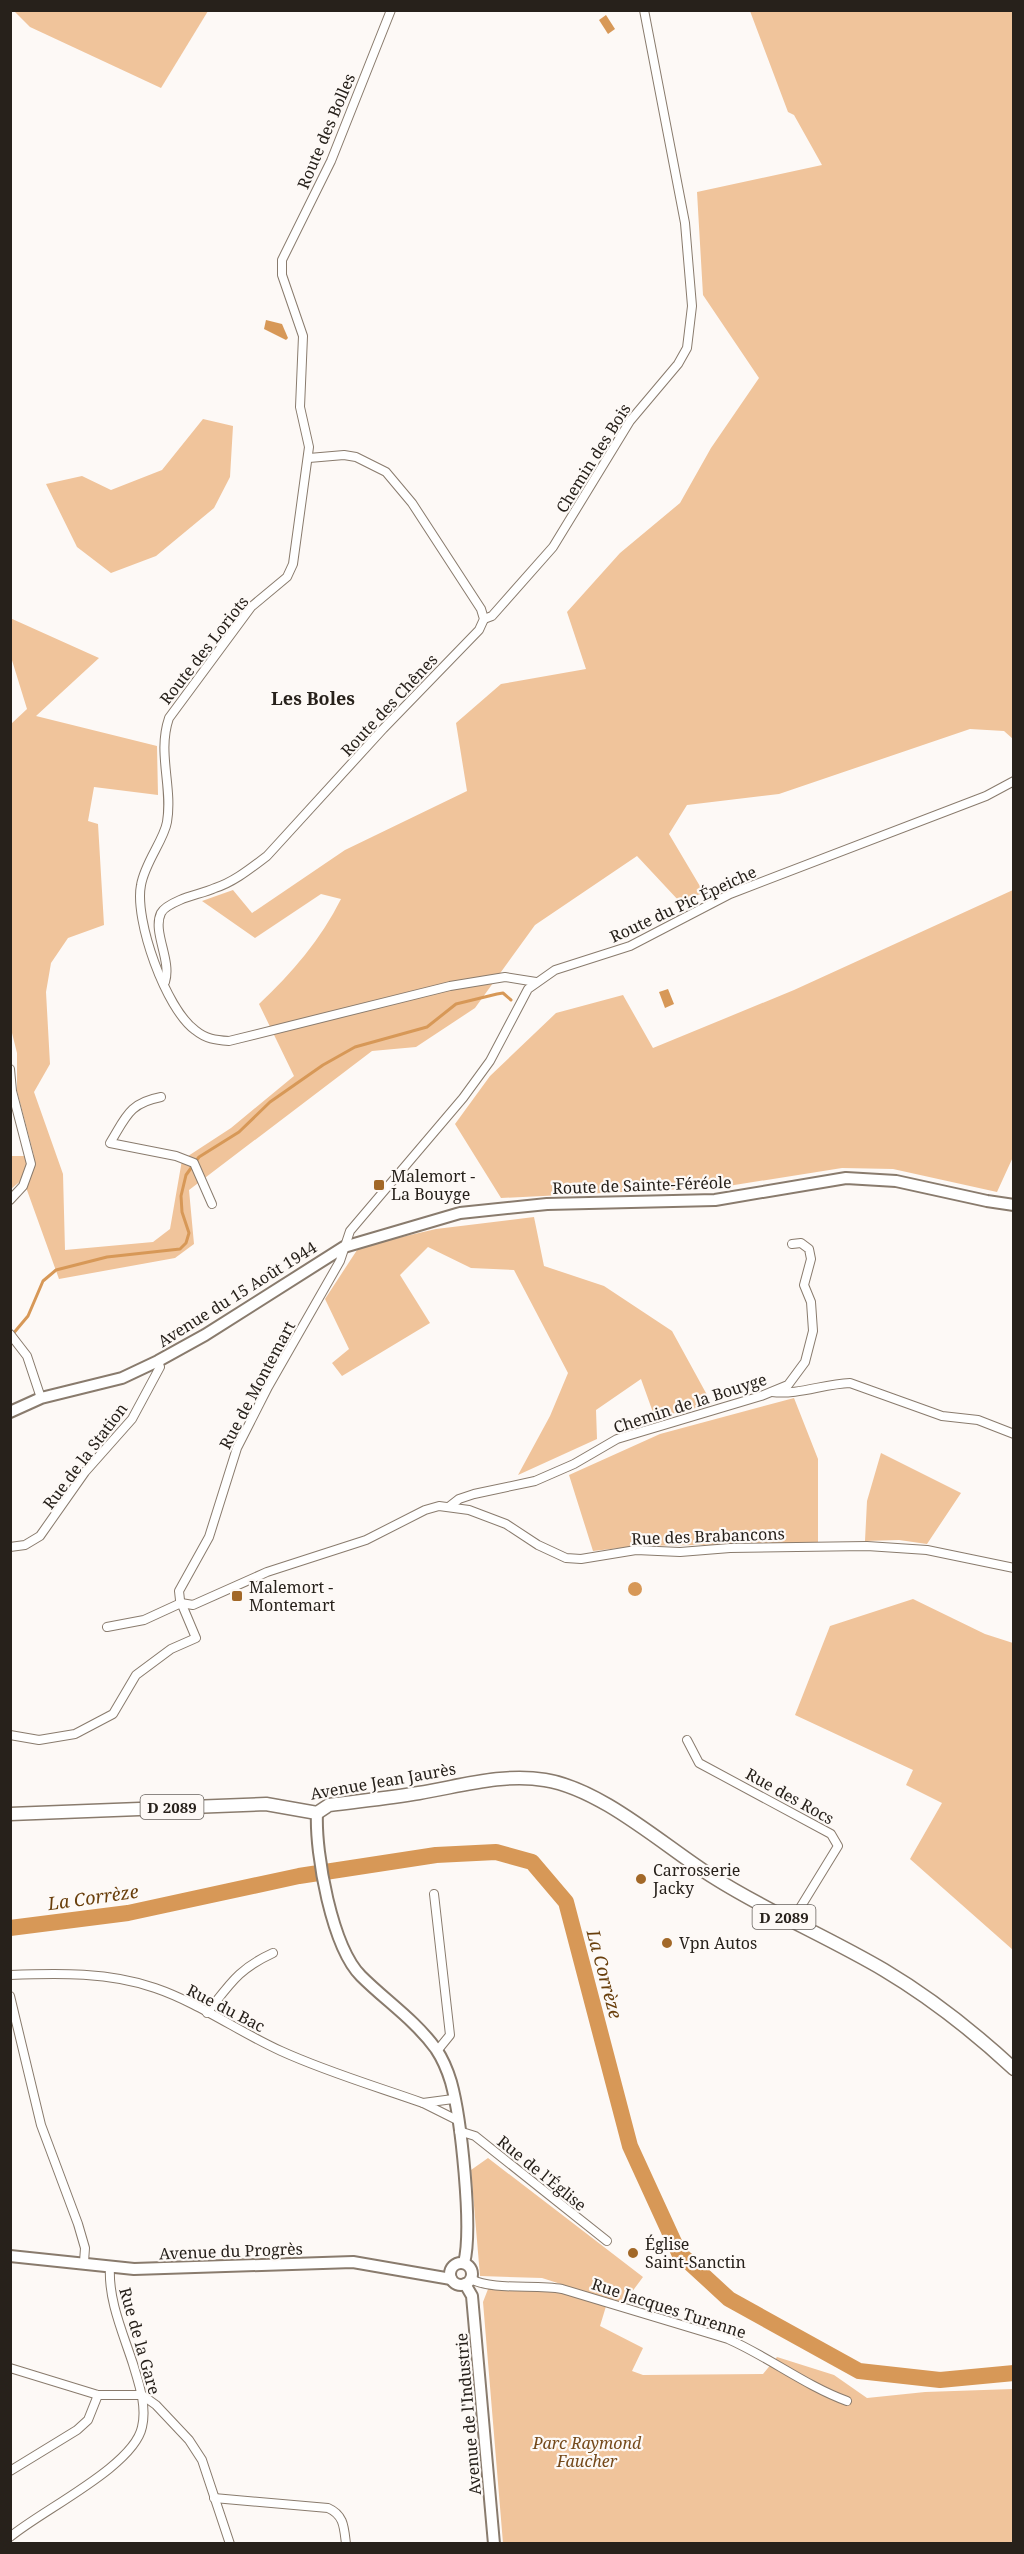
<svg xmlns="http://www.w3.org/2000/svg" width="1024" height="2554" font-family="'Noto Serif',serif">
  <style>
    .green { fill: #f0c49b }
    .water { fill: #d79857 }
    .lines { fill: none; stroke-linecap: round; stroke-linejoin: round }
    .stream { stroke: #d79857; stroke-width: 3 }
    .river { stroke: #d79857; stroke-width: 16 }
    .minor-casing { stroke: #897b6d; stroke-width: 10 }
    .tertiary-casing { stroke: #897b6d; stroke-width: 14 }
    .secondary-casing { stroke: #897b6d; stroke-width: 14 }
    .primary-casing { stroke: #897b6d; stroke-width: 15 }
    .minor { stroke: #fff; stroke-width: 8 }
    .tertiary { stroke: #fff; stroke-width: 10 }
    .secondary { stroke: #fff; stroke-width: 10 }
    .primary { stroke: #fff; stroke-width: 12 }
    .poi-dot { fill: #a26828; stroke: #fdf9f6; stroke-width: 2 }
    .labels { text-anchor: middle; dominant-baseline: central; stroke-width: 4.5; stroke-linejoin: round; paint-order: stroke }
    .shield { fill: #fdf9f6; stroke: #67625d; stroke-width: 1.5 }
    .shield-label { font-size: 15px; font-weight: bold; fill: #27211b }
    .street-label { font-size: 16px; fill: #27211b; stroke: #fdf9f6 }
    .poi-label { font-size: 16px; fill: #27211b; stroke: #fdf9f6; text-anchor: start }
    .park-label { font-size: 16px; font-style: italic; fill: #74491a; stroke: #fdf9f6 }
    .neighbourhood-label { font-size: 18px; font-weight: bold; fill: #27211b; stroke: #fdf9f6 }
    .water-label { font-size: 18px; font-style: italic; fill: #693f0c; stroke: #fdf9f6 }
  </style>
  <rect width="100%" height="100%" fill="#fdf9f6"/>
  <g class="green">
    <polygon points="14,11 208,11 161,88 30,27"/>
    <path d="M750,11h263v728l-9,-8 -34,-2 -191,65 -92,11 -18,29 35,59 -25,8 -42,-45 -102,69 -60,83 -59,39 -44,4 -183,139 5,54 -19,14 -116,21 -36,-100 -12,10v-33h23l-17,-65v-38l-7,-28 1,-301 16,-15 -16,-52 -1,-39 89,40 -63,58 121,30 1,49 -64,-8 -6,34 10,3 6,101 -36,13 -17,25 -5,29 4,72 -16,28 29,82 2,76 88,-8 17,-13 12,-69 49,-32 63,-52 -35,-72c33,-31 62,-65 82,-105l-20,-5 -66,44 -53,-37 31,-11 19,23 93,-63 122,-59 -11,-68 45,-39 85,-15 -19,-57 53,-59 60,-50 31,-55 48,-70 -56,-83 -6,-103 125,-27 -28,-50 -6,-3z"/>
    <polygon points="203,419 233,426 230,477 214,508 156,556 111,573 77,547 46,484 82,476 111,490 162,470"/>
    <polygon points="1013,890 1013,1157 997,1192 893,1169 842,1168 722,1187 501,1198 455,1124 490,1076 556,1013 623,995 653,1048 794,990"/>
    <polygon points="534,1217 544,1266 604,1286 672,1331 712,1404 655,1418 641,1379 596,1410 597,1439 518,1475 550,1416 568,1373 514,1270 471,1268 428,1247 400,1275 430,1323 342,1376 332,1363 349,1349 325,1299 359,1247 436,1229"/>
    <polygon points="794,1398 818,1459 818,1543 638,1546 593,1551 569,1475 660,1434"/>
    <polygon points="881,1453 961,1493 927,1544 899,1540 865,1541 867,1501"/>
    <polygon points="913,1599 985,1634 1013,1643 1013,1950 910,1859 942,1803 906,1785 913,1770 795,1715 830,1626"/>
    <polygon points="488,2158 643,2277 623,2304 542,2278 480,2276 471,2170"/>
    <polygon points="490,2284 543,2286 607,2303 600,2326 643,2348 632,2371 643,2375 763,2374 777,2357 834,2375 867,2398 925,2392 1013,2389 1013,2543 503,2543 483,2302"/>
  </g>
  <g class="water">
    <polygon points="606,15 615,29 608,34 599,20"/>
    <polygon points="266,320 282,324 288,338 286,340 264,329"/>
    <polygon points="668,989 674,1004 665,1008 659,992"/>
    <circle cx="635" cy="1589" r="7"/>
  </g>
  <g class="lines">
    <polyline class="stream" points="12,1335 28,1316 43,1281 56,1270 107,1257 180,1249 186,1243 189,1233 182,1212 181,1196 186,1175 199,1157 239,1132 270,1102 323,1065 355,1047 427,1027 456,1004 497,994 503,993 511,1000"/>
    <polyline class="river" points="10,1928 128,1913 299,1876 436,1855 496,1852 532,1862 566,1902 630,2146 679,2253 729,2299 859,2371 940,2380 1014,2373"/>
    <g class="minor-casing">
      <g id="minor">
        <path d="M391,10l-60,151 -49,99v15l21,61 -3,71 9,40 -16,117 -6,13 -36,30 -82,111c-12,35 4,69 -2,104 -3,18 -22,40 -26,63 -7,35 25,124 54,145 11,9 20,10 34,11l221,-55 55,-9 31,5"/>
        <polyline points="484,619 492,616 553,547 630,421 678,364 687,348 692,306 685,223 644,10"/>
        <path d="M165,982c7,-22 -13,-50 -4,-69 3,-6 12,-10 19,-13 11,-5 24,-7 35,-12 19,-6 36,-20 52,-32l116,-127 96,-99 5,-11 -3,-10 -69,-106 -26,-31 -30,-15 -12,-2 -35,3"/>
        <polyline points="10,1069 12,1091 31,1164 23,1186 10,1200"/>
        <path d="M161,1097c-32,6 -35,20 -51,46l66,13 18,7 18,41"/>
        <polyline points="10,1334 27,1356 41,1398"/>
        <path d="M772,1392c27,3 51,-8 78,-9l92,33 36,4 36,14"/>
        <polyline points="450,1506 459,1499 474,1494 535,1481 574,1464 617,1439 761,1396 788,1385 805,1362 813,1331 811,1302 804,1285 811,1259 809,1249 801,1243 792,1244"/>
        <polyline points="10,1547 25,1545 40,1536 85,1472 132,1419 160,1367 158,1361"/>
        <polyline points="107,1627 144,1620 181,1603 193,1605 267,1572 366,1540 425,1510 439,1506 469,1510 506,1524 538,1545 566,1558 581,1559 636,1550 680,1552 730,1548 867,1546 927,1550 1014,1568"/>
        <polyline points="10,1735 39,1740 75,1734 113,1714 136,1675 171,1649 196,1638 180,1600 179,1591 209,1537 237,1448 268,1387 340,1261 350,1231 463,1098 490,1061 528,989 555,970 630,946 730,894 986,796 1014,781"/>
        <polyline points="687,1740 699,1763 831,1834 838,1846 792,1921"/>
        <polyline points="434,1894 450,2035 437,2051"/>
        <path d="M10,1975c48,-2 100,-3 145,13 44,15 84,44 126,63 46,21 94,35 142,52"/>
        <polyline points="10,1996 41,2125 78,2224 85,2248 84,2262"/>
        <path d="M207,2013c23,-29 31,-44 66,-60"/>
        <polyline points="453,2099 423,2103 457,2120"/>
        <polyline points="459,2131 475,2136 607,2241"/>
        <path d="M471,2279c22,12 64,5 91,10l166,50c41,18 76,46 119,62"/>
        <polyline points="10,2368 98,2395 142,2395 156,2405 189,2440 202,2460 230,2544"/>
        <polyline points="10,2471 77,2430 88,2420 98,2395"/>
        <path d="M214,2498l114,10c16,7 16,19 18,36"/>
        <path d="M10,2537c32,-27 124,-71 132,-110 5,-21 -3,-43 -9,-63 -10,-31 -25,-64 -23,-97"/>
      </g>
    </g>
    <g class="tertiary-casing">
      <polyline id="tertiary" points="10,2256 134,2269 353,2262 451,2279"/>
    </g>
    <g class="secondary-casing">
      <g id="secondary">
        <polyline points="10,1412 41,1398 122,1378 158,1361 205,1335 344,1247 460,1213 547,1204 715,1200 846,1178 896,1181 987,1201 1014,1205"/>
        <path d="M317,1813c-2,41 15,134 44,163 25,25 54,44 75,73 6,9 12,23 15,33 10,36 22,147 13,181"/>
        <circle cx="461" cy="2274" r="11"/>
        <polyline points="465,2284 472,2296 494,2544"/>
      </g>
    </g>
    <g class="primary-casing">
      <path id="primary" d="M10,1814l256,-10 51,9 12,-8c30,-4 61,-7 90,-12 42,-7 84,-20 126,-13 57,9 119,66 168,97 55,35 115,60 171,93 47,28 90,62 130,99"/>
    </g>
    <use href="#minor" class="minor"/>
    <use href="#tertiary" class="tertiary"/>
    <use href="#secondary" class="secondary"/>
    <use href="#primary" class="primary"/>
  </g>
  <g class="poi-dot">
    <rect x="373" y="1179" width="12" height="12" rx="3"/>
    <rect x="231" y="1590" width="12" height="12" rx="3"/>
    <circle cx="641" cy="1879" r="6"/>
    <circle cx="667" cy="1943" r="6"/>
    <circle cx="633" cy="2253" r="6"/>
  </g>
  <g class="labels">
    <g class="shield">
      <rect x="140.5" y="1795" width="63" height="24" rx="4.5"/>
      <rect x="752.5" y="1905" width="63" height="24" rx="4.5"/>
    </g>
    <g class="shield-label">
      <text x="172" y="1807">D 2089</text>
      <text x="784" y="1917">D 2089</text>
    </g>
    <g class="street-label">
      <text transform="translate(326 131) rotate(-67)">Route des Bolles</text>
      <text transform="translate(593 458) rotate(-58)">Chemin des Bois</text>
      <text transform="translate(204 650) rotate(-52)">Route des Loriots</text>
      <text transform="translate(389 705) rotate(-47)">Route des Chênes</text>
      <text transform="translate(683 904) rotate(-25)">Route du Pic Épeiche</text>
      <text transform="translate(642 1185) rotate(-2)">Route de Sainte-Féréole</text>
      <text transform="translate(237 1294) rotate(-32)">Avenue du 15 Août 1944</text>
      <text transform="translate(257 1385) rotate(-62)">Rue de Montemart</text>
      <text transform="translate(690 1403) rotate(-18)">Chemin de la Bouyge</text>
      <text transform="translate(85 1456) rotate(-53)">Rue de la Station</text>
      <text transform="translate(708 1536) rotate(-2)">Rue des Brabancons</text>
      <text transform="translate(383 1781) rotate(-10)">Avenue Jean Jaurès</text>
      <text transform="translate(790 1796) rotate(29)">Rue des Rocs</text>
      <text transform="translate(226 2008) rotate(27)">Rue du Bac</text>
      <text transform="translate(542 2173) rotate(39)">Rue de l'Église</text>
      <text transform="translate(231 2251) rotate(-2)">Avenue du Progrès</text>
      <text transform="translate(669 2308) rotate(18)">Rue Jacques Turenne</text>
      <text transform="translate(140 2341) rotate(74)">Rue de la Gare</text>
      <text transform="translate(468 2414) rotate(-95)">Avenue de l'Industrie</text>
    </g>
    <g class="poi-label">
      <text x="391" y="1176">Malemort -<tspan x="391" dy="18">La Bouyge</tspan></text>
      <text x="249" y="1587">Malemort -<tspan x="249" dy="18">Montemart</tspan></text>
      <text x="653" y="1870">Carrosserie<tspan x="653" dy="18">Jacky</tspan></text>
      <text x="679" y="1943">Vpn Autos</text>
      <text x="645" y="2244">Église<tspan x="645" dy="18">Saint-Sanctin</tspan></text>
    </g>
    <g class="park-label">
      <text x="587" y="2443">Parc Raymond<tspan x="587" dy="18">Faucher</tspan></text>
    </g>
    <g class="neighbourhood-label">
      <text x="313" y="698">Les Boles</text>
    </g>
    <g class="water-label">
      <text transform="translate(93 1897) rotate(-8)">La Corrèze</text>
      <text transform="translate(605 1974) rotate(75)">La Corrèze</text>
    </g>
  </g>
  <rect width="1024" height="2554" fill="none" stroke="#27211b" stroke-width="24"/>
</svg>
